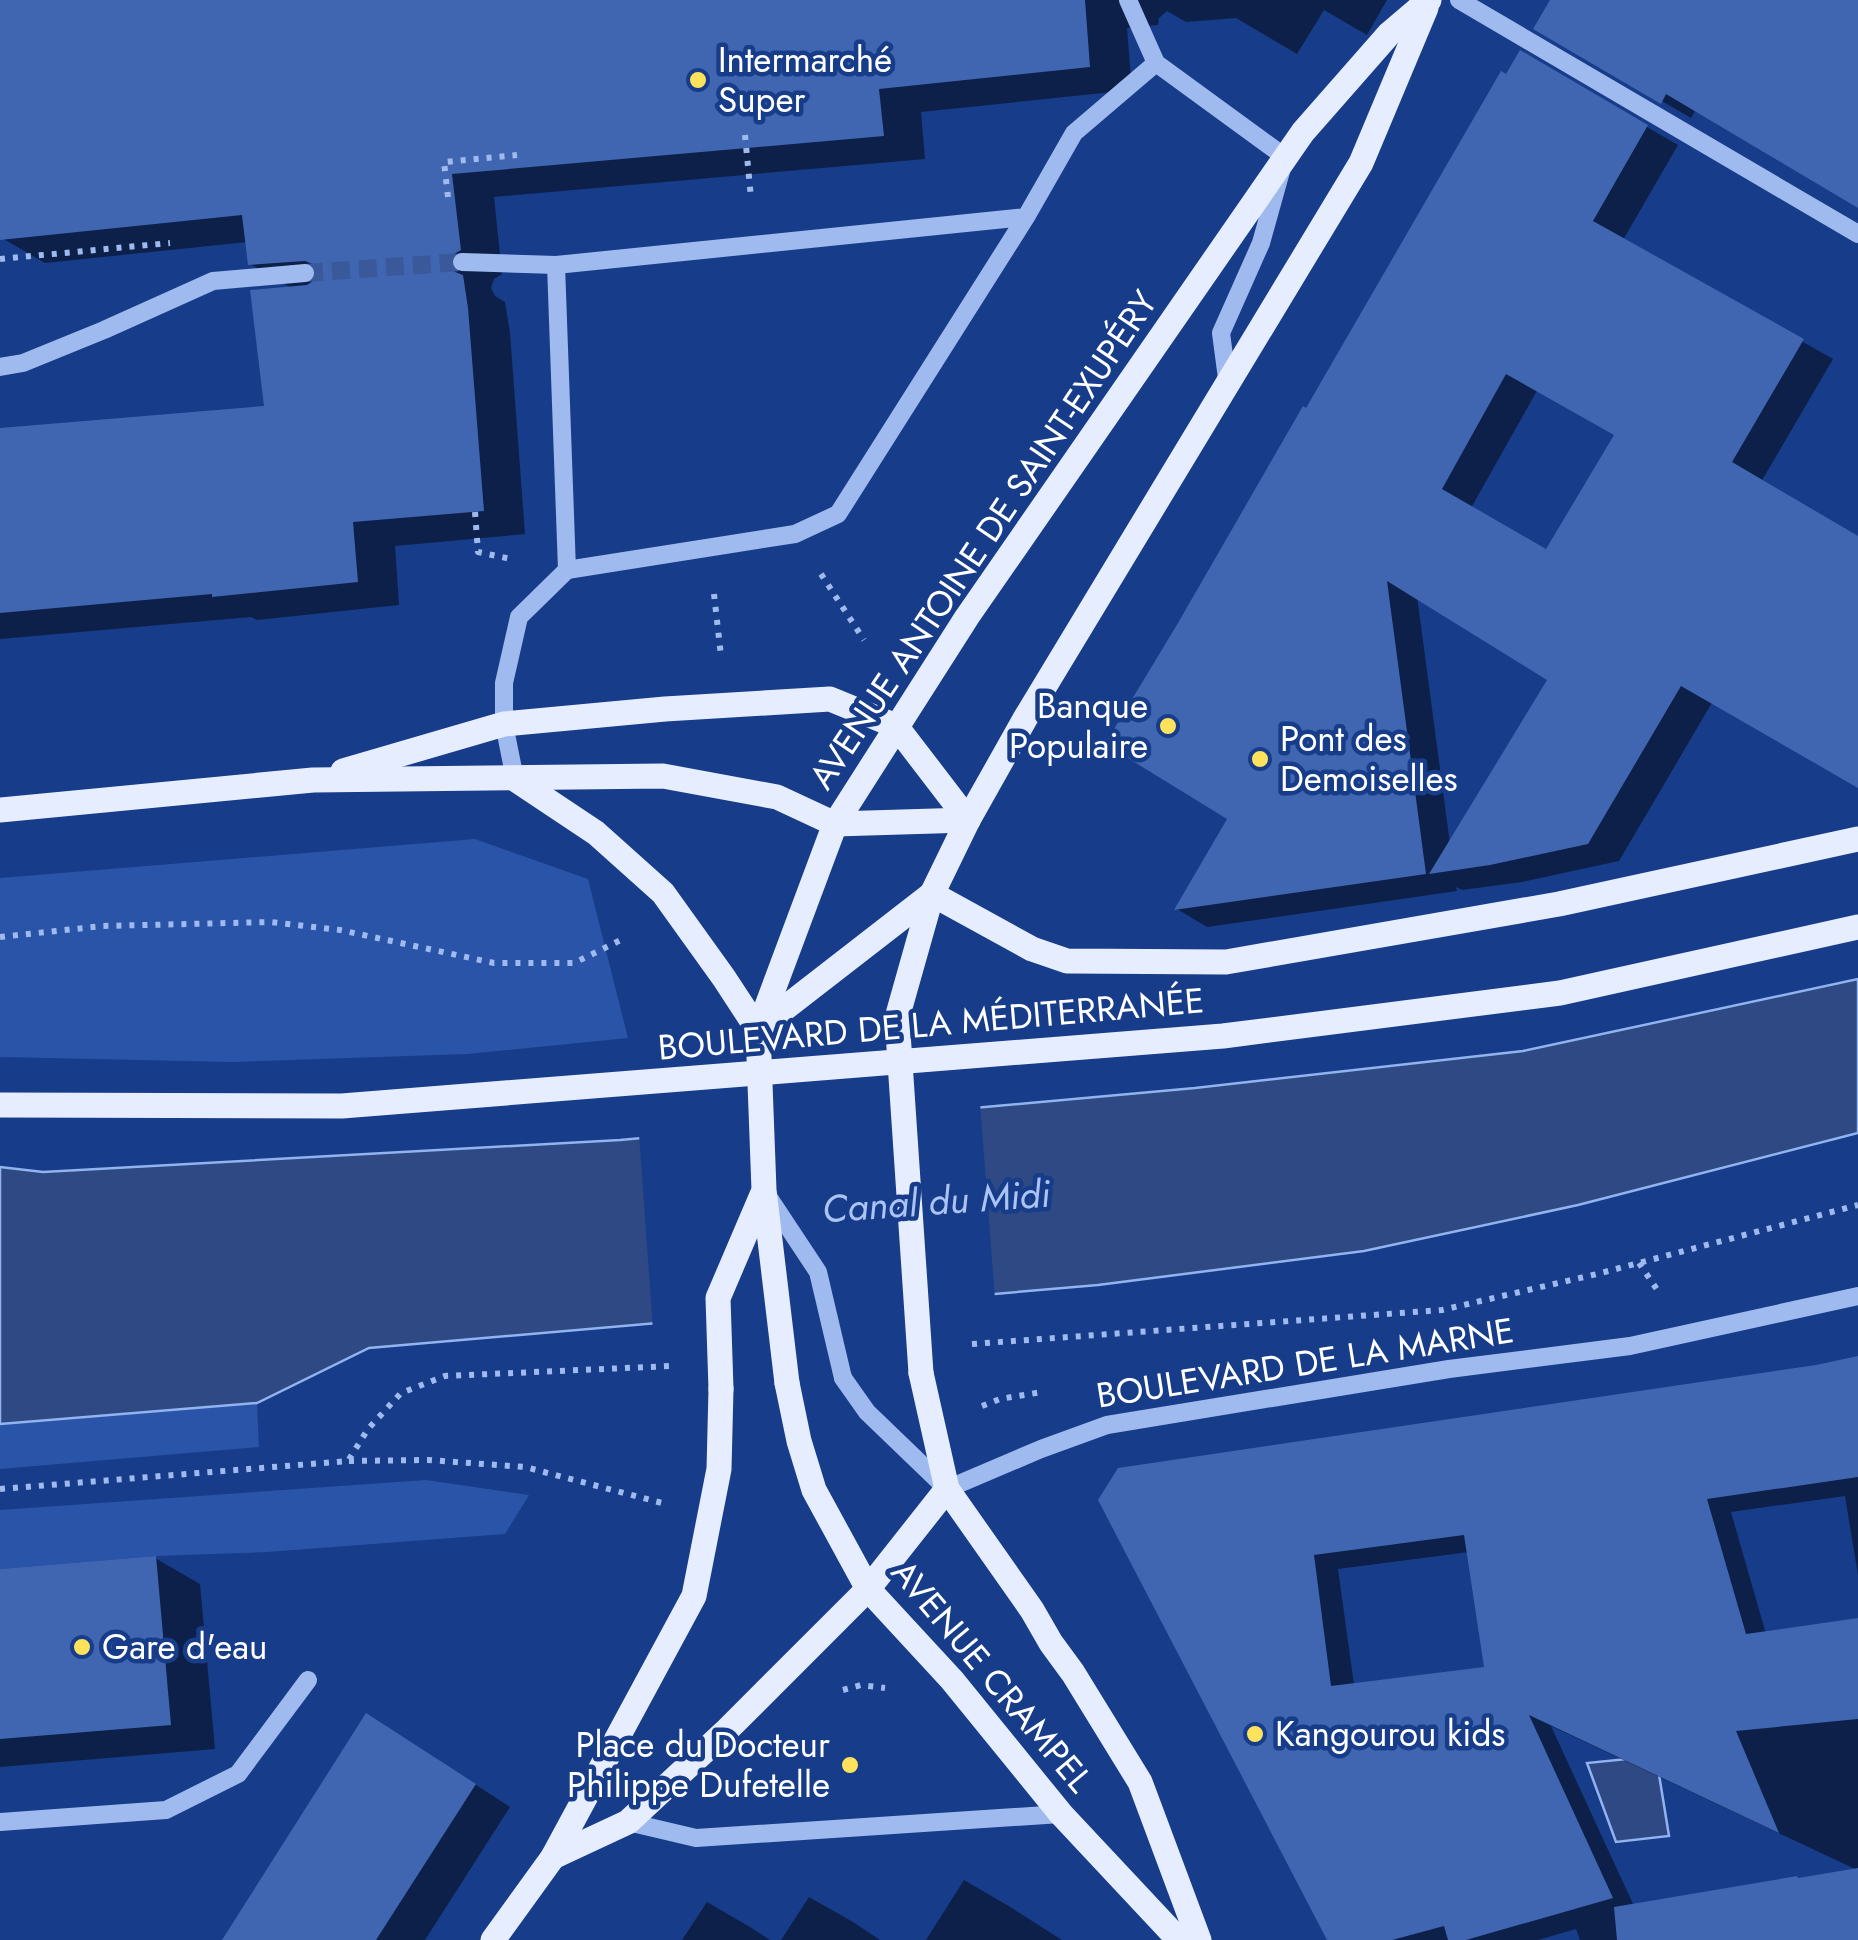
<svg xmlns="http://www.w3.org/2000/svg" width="1858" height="1940" font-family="Jost,sans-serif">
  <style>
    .green { fill: #2a54a7 }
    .water { fill: #2e4983; stroke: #91b3f0; stroke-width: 2.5 }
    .pier { fill: #173c89 }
    .shadow { fill: #0007; fill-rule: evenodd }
    .building { fill: #4066b2; fill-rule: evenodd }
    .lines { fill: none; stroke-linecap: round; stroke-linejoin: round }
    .minor-tunnel { stroke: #3a599b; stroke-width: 18; stroke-dasharray: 18 9; stroke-linecap: butt }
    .path { stroke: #9fbaee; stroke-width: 6; stroke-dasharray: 5 8; stroke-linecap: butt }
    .minor { stroke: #9fbaee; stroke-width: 18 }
    .major { stroke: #e6edff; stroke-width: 25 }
    .minor-bridge { stroke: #9fbaee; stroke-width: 18 }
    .major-bridge { stroke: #e6edff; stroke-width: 25 }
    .poi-dot { fill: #ffe25c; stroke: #173c89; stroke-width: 4 }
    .labels { text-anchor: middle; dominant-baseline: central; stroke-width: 9; stroke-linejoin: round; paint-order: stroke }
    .poi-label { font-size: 35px; fill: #fff; stroke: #173c89; text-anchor: start }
    .street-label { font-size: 35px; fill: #fff; stroke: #173c89 }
    .water-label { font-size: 38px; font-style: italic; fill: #abc4f5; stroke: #173c89 }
  </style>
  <rect width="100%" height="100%" fill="#173c89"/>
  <g class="green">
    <polygon points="475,839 588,879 628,1038 467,1054 232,1062 0,1057 0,878"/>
    <polygon points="257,1403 259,1447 0,1469 0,1424"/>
    <polygon points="426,1480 529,1495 505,1534 267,1552 156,1556 0,1569 0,1510"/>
  </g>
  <g class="water">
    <polygon points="1858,979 1858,1133 1578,1205 1364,1251 1098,1285 369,1348 257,1403 0,1424 0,1167 43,1172 620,1140 1195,1088 1523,1051"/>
    <polygon points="1656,1756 1669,1836 1616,1842 1587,1763"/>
  </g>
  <polygon class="pier" points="980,1103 995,1299 653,1330 639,1134"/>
  <g class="shadow">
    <polygon points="0,0 1387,0 1367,35 1324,10 1297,54 1236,18 1186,22 1167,11 1159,18 1158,25 1127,28 1132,90 921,112 925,159 494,197 502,274 494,279 491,288 495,296 505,302 510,333 525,534 395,546 399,605 257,620 251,617 0,639 0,430 267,408 293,289 250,264 247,242 45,263 2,238 0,212"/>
    <polygon points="1553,0 1858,0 1858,204 1696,109 1691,118 1536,28"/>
    <path d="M1521,54l157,91 -55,95 210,119 -72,123 97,56v247l-145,-84 -94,160 -97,21 -60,8 -6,-3 1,4 -250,36 -30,-18 53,-91 76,-407zM1538,389l79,45 -70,118 -76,-44zM1417,596l133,83 -100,165z"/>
    <path d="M1858,1358v217l-13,-79 -114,16 35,122 92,-14v320h-278l-4,-11 -38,11h-208l-229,-440 716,-132zM1469,1552l18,117 -133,16 -16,-116zM1551,1726l304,143 -221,37z"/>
    <polygon points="155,1558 200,1584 215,1749 0,1767 0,1571"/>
    <polygon points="402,1737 510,1807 425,1940 225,1940"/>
    <polygon points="964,1880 1007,1905 1062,1940 926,1940"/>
    <polygon points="809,1897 853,1922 880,1940 781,1940"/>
    <polygon points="707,1902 750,1927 770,1940 682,1940"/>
  </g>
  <g class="building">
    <polygon points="0,0 1085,0 1090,67 879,89 884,136 452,174 461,250 452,255 450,263 455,272 463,275 468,308 484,511 353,522 358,582 212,597 212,594 0,613 0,428 264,406 250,290 307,285 316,279 317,273 315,265 305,261 248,265 242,215 0,240"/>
    <polygon points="1550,0 1858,0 1858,208 1666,94 1661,104 1533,29"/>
    <path d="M1520,50l128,75 -55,96 211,118 -72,123 126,74v252l-177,-102 -93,158 -98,21 -61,9 118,-194 -160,-99 39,293 -252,36 53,-91 -122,-75 73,-121 125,-217 3,2 195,-337 5,3zM1506,374l108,61 -68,114 -104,-60z"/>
    <path d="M1858,1356v121l-151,22 39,135 112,-16v101l-122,12 43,102 -250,-118 84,183 -147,42h-18l-4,-14 -52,14h-65l-229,-440 20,-32 698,-103zM1464,1535l20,132 -153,19 -17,-131z"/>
    <polygon points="156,1556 171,1725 0,1739 0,1569"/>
    <polygon points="366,1713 476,1784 376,1940 222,1940"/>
    <polygon points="1858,1868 1858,1940 1617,1940 1614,1907 1797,1876 1798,1878"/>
  </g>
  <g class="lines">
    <polyline class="minor-tunnel" points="305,273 462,262"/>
    <g class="path">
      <polyline points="745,135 751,198"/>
      <polyline points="448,197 444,162 517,155"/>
      <polyline points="0,259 170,243"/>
      <polyline points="475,512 478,552 511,559"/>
      <polyline points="821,574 864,640"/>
      <polyline points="714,594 721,656"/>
      <polyline points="0,937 103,926 271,922 340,930 494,963 574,963 625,938"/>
      <polyline points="1639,1263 1658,1291"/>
      <polyline points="972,1344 1442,1310 1597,1274 1858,1205"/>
      <polyline points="982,1406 1000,1399 1042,1392"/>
      <polyline points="349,1461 428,1460 525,1467 662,1503"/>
      <polyline points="0,1489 348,1461 368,1429 401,1393 445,1376 671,1366"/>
      <polyline points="843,1690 861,1685 885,1688"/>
    </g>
    <g class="minor">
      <polyline points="1128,0 1156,63 1285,157 1261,243 1221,333 1228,386"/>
      <polyline points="1459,0 1858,234"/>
      <polyline points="1026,217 556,265 567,570 795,534 838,514 1026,217 1074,133 1156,63"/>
      <polyline points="462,262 556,265"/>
      <polyline points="0,367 23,363 104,330 213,281 305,273"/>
      <polyline points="515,779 504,724 504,683 519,617 567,570"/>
      <polyline points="843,1378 867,1412 947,1489 1041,1449 1107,1425 1449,1369 1630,1346 1858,1296"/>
      <polyline points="0,1822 166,1810 238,1774 308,1680"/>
      <polyline points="628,1822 696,1838 1061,1814"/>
    </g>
    <g class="major">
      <polyline points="343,771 504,724 665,709 830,699 896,726 968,820"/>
      <polyline points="515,779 596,833 663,893 724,978 758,1030"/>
      <polyline points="0,810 313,780 663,776 777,797 835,824 968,820"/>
      <polyline points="932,894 1032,949 1067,961 1226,962 1559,904 1858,839"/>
      <polyline points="897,1018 932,894 968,820 1026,717 1361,163 1426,8"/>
      <polyline points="758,1029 932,894"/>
      <polyline points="758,1030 835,824 967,617 1303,132 1389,34 1429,0"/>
      <polyline points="0,1105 342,1106 1223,1036 1560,993 1858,927"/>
      <polyline points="921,1373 947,1489 1032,1610 1051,1643 1073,1673 1140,1782 1199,1940"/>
      <polyline points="787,1383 799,1441 814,1490 868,1589 952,1680 1061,1814 1179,1940"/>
      <polyline points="553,1857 628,1822 725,1732 868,1589 947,1489"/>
      <polyline points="493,1940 553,1857 694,1596 719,1469 721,1389"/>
    </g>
    <polyline class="minor-bridge" points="767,1195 818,1272 843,1378"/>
    <g class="major-bridge">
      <polyline points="897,1018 921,1373"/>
      <polyline points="758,1030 764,1190 787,1383"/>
      <polyline points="721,1389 718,1298 762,1195"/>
    </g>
  </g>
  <g class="poi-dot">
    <circle cx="698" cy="80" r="10"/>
    <circle cx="1168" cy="726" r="10"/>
    <circle cx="1260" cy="759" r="10"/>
    <circle cx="82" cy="1647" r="10"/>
    <circle cx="1255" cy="1734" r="10"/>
    <circle cx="850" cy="1765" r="10"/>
  </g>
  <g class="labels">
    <g class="poi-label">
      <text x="718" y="60">Intermarché<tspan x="718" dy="40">Super</tspan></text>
      <text x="1148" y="706" text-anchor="end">Banque<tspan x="1148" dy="40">Populaire</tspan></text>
      <text x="1280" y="739">Pont des<tspan x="1280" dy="40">Demoiselles</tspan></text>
      <text x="102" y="1647">Gare d'eau</text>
      <text x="1275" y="1734">Kangourou kids</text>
      <text x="830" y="1745" text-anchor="end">Place du Docteur<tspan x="830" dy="40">Philippe Dufetelle</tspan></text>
    </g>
    <g class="street-label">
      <text transform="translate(983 540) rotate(-56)">AVENUE ANTOINE DE SAINT-EXUPÉRY</text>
      <text transform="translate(931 1024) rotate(-5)">BOULEVARD DE LA MÉDITERRANÉE</text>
      <text transform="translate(1305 1363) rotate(-9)">BOULEVARD DE LA MARNE</text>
      <text transform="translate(992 1676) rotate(50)">AVENUE CRAMPEL</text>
    </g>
    <g class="water-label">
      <text transform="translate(936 1201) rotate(-4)">Canal du Midi</text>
    </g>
  </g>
</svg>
